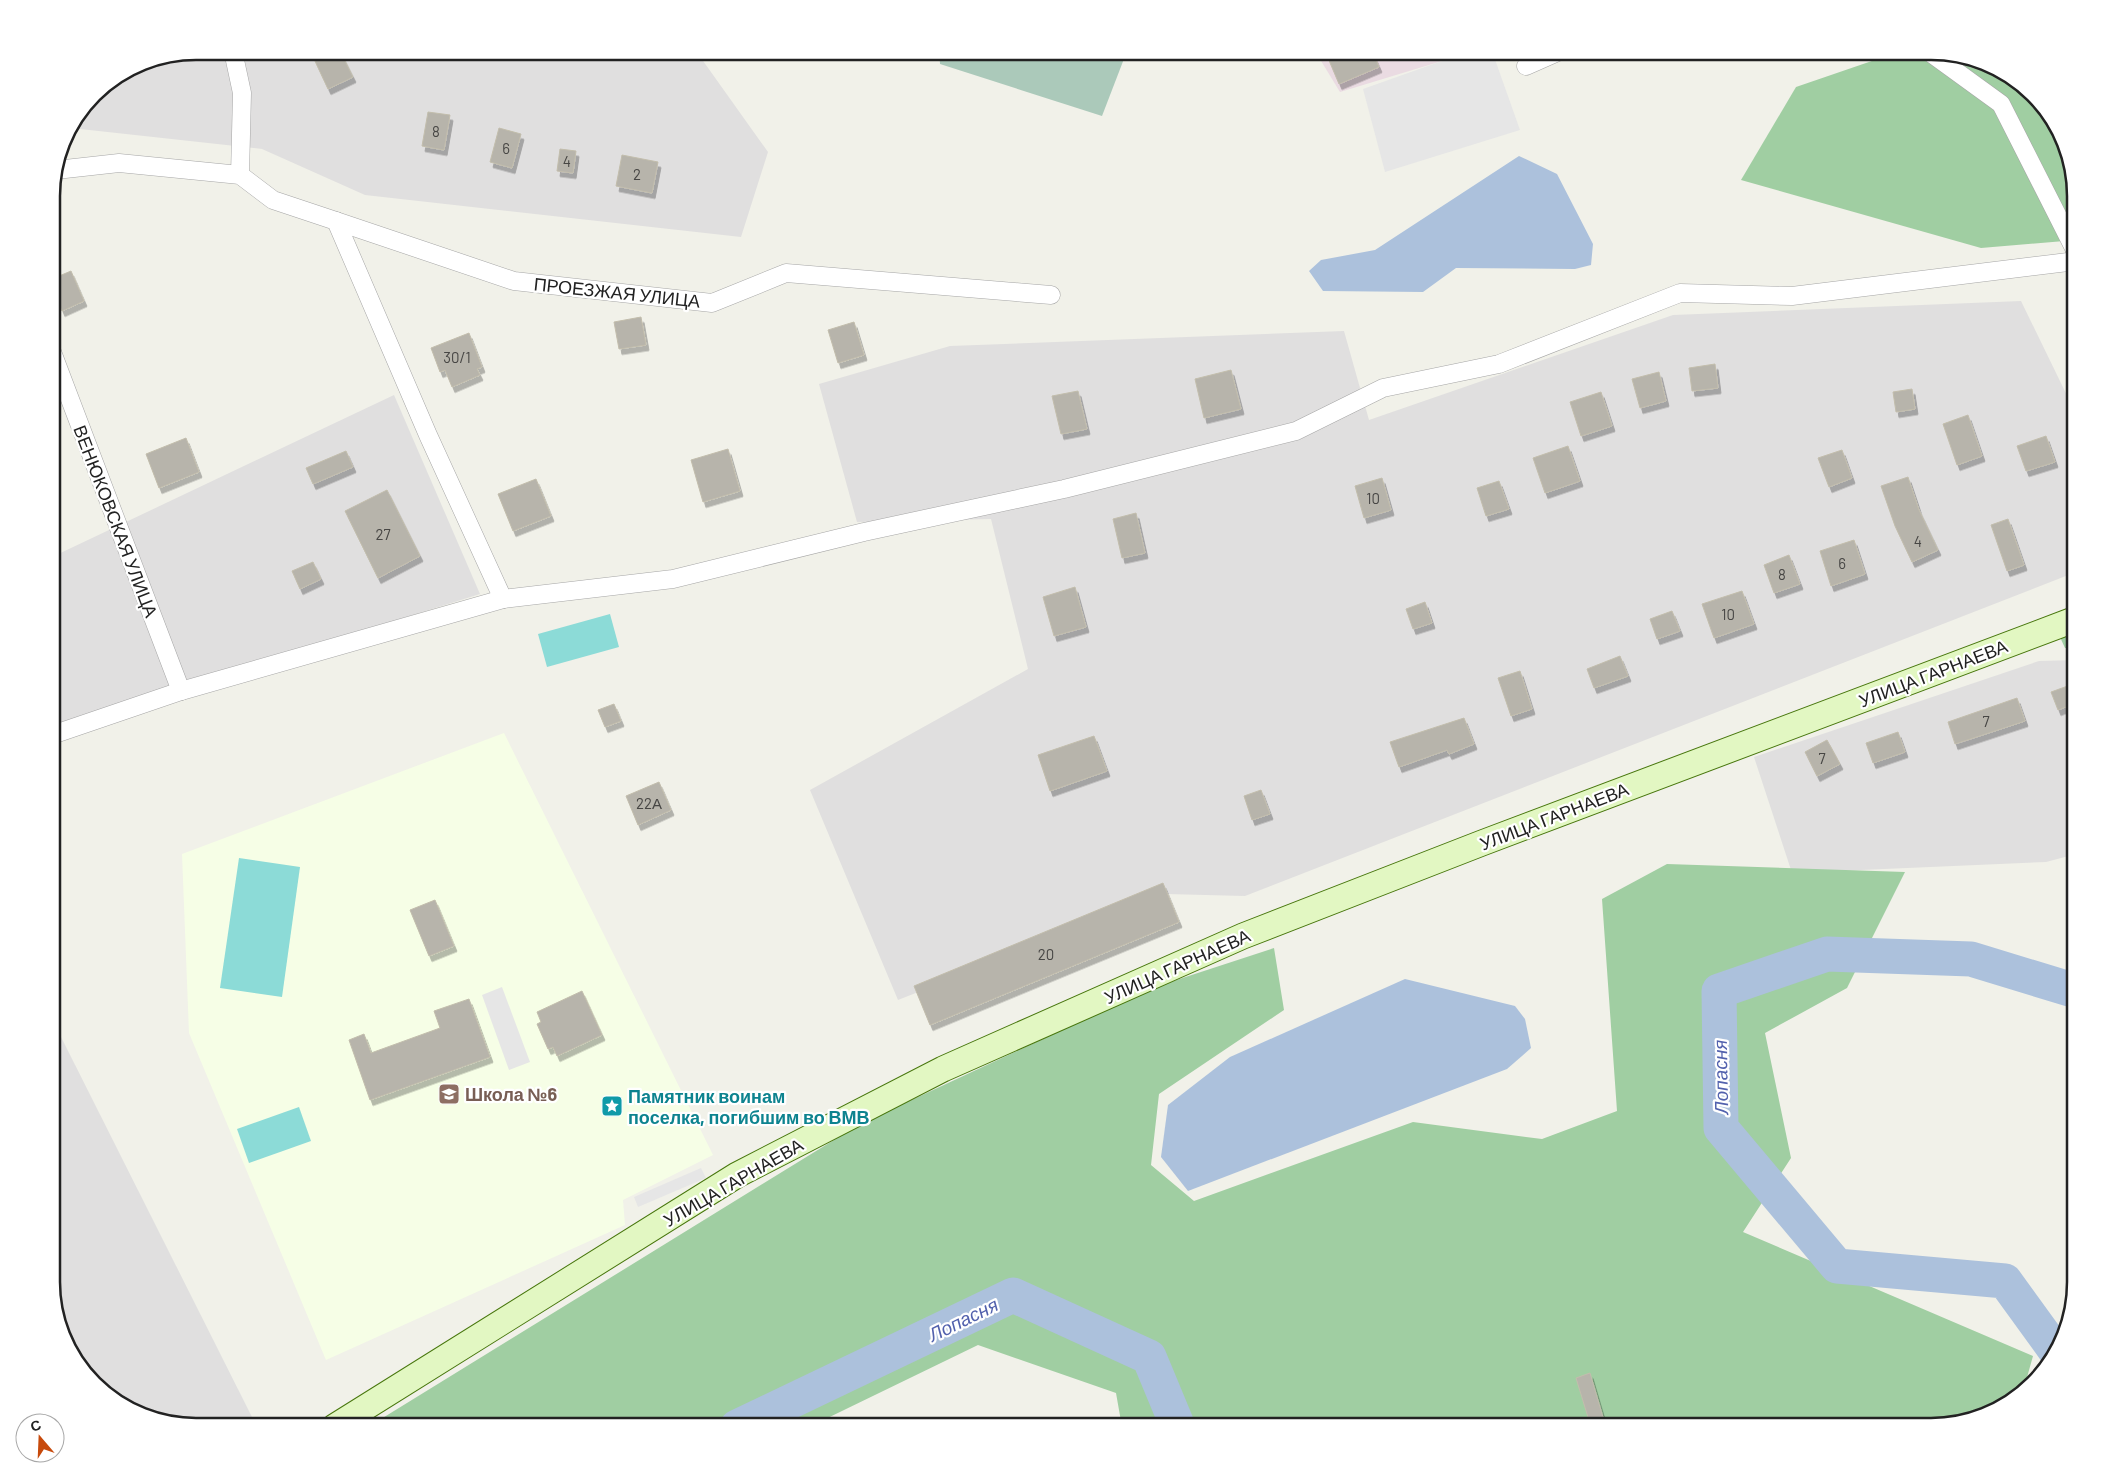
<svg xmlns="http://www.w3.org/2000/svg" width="2127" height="1478" font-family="Barlow,sans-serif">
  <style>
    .residential { fill: #e0dfdf }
    .industrial { fill: #eadbe2 }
    .education { fill: #f6fee6 }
    .forest { fill: #a0cea2 }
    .cemetery { fill: #abc9ba }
    .pitch { fill: #8cdbd7 }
    .parking { fill: #e6e6e6 }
    .water { fill: #acc1dc }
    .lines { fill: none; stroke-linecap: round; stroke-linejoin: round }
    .river { stroke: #acc1dc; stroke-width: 35 }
    .building { fill: #b7b4ab; stroke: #c2bdac; filter: url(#shadow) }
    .street-casing { stroke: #a6a6a6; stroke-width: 19 }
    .secondary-casing { stroke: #47760c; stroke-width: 27 }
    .street { stroke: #fff; stroke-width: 18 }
    .secondary { stroke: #e2f7c2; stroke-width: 25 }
    .labels { text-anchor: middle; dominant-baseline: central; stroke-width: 4.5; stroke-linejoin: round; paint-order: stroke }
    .number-label { font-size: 15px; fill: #474644 }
    .street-label { font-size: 18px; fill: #222; stroke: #fff }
    .education-label { font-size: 18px; font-weight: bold; fill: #785e54; stroke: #fff; text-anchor: start }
    .culture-label { font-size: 18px; font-weight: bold; fill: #0d838f; stroke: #fff; text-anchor: start }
    .water-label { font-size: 19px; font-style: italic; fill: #5261ad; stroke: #fff }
    .rim { fill: none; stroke: #222; stroke-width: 2.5 }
  </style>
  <defs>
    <filter id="shadow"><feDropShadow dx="3" dy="5.5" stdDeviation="0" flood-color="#0004"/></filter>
  </defs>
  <rect width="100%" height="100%" fill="#f1f1e9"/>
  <g class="residential">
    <polygon points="196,51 696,51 768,152 741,237 365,195 262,149 71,128 94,93 141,62"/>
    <polygon points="2021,301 2076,414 2076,572 1245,896 1166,894 898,1000 810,790 1028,669 991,519 857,522 819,384 950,346 1344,331 1369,420 1673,315"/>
    <polygon points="394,395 480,594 52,728 52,557"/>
    <polygon points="2076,660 2076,854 2046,862 1792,873 1754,757 2039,661"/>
    <polygon points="52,1026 56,1027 257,1427 196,1427 115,1402 70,1354 52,1291"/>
  </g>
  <polygon class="industrial" points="1315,51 1475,51 1340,92"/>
  <polygon class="education" points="504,733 713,1155 623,1200 625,1225 326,1360 189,1033 182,854"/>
  <g class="forest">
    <polygon points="1901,51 1931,51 2012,76 2057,124 2076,196 2076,240 1981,248 1741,180 1796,87"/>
    <polygon points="2076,630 2076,649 2065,648 2059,635"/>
    <polygon points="1667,864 1905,872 1847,988 1765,1033 1791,1158 1743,1232 2033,1356 2024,1388 2003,1408 1931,1427 1122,1427 1116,1393 978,1345 809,1427 368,1427 860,1124 1155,987 1274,948 1284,1010 1159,1094 1151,1165 1194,1201 1413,1122 1542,1139 1617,1111 1602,899"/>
  </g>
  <polygon class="cemetery" points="939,51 1127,51 1102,116 940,64"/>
  <g class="pitch">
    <polygon points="610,614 619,647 547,667 538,634"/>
    <polygon points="239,858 300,867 282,997 220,988"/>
    <polygon points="299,1107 311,1141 249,1163 237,1129"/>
  </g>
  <g class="parking">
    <polygon points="1470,51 1492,51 1520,130 1385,172 1363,89"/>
    <polygon points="502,987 530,1062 509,1070 482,995"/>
    <polygon points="701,1168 706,1178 638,1207 634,1197"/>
  </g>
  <g class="water">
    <polygon points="1519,156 1557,174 1593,244 1591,265 1575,269 1456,268 1423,292 1323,291 1309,271 1321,260 1375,250"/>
    <polygon points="1405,979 1515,1006 1525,1019 1531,1048 1507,1069 1188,1191 1161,1157 1168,1105 1230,1057"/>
  </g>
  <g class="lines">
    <g class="river">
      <polyline points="2055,1350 2005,1281 1837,1266 1721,1128 1719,991 1827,954 1971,959 2076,991"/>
      <polyline points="737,1427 1013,1295 1149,1357 1178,1427"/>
    </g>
  </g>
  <g class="building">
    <polygon points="331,51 340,51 353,77 328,89 314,59"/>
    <polygon points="1325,51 1372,51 1379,67 1339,84"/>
    <polygon points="428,112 450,115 444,150 422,146"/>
    <polygon points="499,128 521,134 512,168 490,162"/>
    <polygon points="560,149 576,151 573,173 557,171"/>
    <polygon points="622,155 658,162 652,193 616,186"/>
    <polygon points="71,271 84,301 62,311 52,287 52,279"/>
    <polygon points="641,317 646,345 619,349 614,322"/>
    <polygon points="854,322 864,355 838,363 828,330"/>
    <polygon points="469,333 482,367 477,369 480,375 452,387 445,370 440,372 431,348"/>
    <polygon points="1715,364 1718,388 1692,391 1689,368"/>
    <polygon points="1231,370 1241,409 1204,418 1195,379"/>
    <polygon points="1659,372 1666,401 1640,408 1632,379"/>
    <polygon points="1912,389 1915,409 1896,412 1893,392"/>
    <polygon points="1078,391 1087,429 1061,434 1052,396"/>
    <polygon points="1601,392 1612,426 1581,436 1570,402"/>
    <polygon points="1968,415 1982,456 1957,465 1943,424"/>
    <polygon points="2046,436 2055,462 2026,471 2017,446"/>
    <polygon points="186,438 199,472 159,488 146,454"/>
    <polygon points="1568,446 1580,481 1545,493 1533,458"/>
    <polygon points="728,449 740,491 703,502 691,460"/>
    <polygon points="1842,450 1852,478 1829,487 1818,458"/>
    <polygon points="346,451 353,467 313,484 306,468"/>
    <polygon points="1908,477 1919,510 1938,550 1912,562 1895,526 1881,486"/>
    <polygon points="1382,478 1391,510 1364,518 1355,486"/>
    <polygon points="536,479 551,516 513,531 498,494"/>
    <polygon points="1499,481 1509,509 1486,516 1477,488"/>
    <polygon points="387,490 420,556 378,578 345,511"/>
    <polygon points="1136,513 1145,553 1122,558 1113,519"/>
    <polygon points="2008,519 2024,565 2007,571 1991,525"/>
    <polygon points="1854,540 1865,574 1831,586 1820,551"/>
    <polygon points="1789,555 1800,584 1774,593 1764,565"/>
    <polygon points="313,562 321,579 300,589 292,571"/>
    <polygon points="1075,587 1086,627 1054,636 1043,597"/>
    <polygon points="1742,591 1754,624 1714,638 1702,604"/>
    <polygon points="1425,602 1432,623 1413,629 1406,609"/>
    <polygon points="1672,611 1680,631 1657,639 1650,619"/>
    <polygon points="1620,656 1628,676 1594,688 1587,669"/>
    <polygon points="1520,671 1532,709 1511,716 1498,678"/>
    <polygon points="2076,683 2076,703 2058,710 2051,692"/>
    <polygon points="2017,698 2025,721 1955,744 1948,722"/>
    <polygon points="614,704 621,721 605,727 598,710"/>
    <polygon points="1464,718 1474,744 1449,754 1447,750 1399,767 1390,742"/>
    <polygon points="1898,732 1905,752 1873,763 1866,743"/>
    <polygon points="1094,736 1107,771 1050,791 1038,755"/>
    <polygon points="1827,740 1840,764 1817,776 1805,752"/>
    <polygon points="659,782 671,810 638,825 626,796"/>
    <polygon points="1261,790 1270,814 1252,820 1244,796"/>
    <polygon points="1163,883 1179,922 930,1025 914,986"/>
    <polygon points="435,900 454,946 429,956 410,910"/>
    <polygon points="582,991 602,1035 557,1056 553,1047 548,1049 537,1024 541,1022 537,1012"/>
    <polygon points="469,999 490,1057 370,1100 349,1040 364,1034 371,1053 440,1028 434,1011"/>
    <polygon points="1590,1373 1605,1424 1596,1427 1591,1427 1576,1378"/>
  </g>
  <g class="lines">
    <g class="street-casing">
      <g id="street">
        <polyline points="233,51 242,93 240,175"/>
        <polyline points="1928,51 2001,104 2076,252"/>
        <polyline points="1526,66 1560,51"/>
        <polyline points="56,170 119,163 240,175 273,200 336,221 428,435 503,599"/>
        <polyline points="336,221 514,281 712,303 786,273 1051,295"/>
        <polyline points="52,352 181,691"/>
        <polyline points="52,735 181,691 503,599 673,579 864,532 1064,489 1296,431 1383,388 1499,364 1680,293 1792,296 2076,261"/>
      </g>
    </g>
    <g class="secondary-casing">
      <polyline id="secondary" points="334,1427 737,1175 943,1069 1243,936 1482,843 2076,619"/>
    </g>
    <use href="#street" class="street"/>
    <use href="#secondary" class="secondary"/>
  </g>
  <defs>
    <g id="school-square" transform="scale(1.125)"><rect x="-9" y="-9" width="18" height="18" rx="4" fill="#8d6e63" stroke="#fff"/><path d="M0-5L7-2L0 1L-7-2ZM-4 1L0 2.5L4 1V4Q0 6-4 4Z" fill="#fff"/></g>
    <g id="sight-square" transform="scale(1.125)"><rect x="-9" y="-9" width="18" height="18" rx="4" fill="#0f9aa8" stroke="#fff"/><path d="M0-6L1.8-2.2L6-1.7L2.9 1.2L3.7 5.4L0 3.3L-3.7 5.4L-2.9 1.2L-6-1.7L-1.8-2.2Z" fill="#fff"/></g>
  </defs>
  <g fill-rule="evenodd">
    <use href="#school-square" x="449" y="1094"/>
    <use href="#sight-square" x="612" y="1106"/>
  </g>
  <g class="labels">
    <g class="number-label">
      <text x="436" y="131">8</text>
      <text x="506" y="148">6</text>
      <text x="567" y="161">4</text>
      <text x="637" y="174">2</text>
      <text x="457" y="357">30/1</text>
      <text x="1373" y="498">10</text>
      <text x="383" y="534">27</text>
      <text x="1918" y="541">4</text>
      <text x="1842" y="563">6</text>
      <text x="1782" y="574">8</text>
      <text x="1728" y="614">10</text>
      <text x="1986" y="721">7</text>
      <text x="1822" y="758">7</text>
      <text x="649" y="803">22А</text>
      <text x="1046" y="954">20</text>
    </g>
    <g class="street-label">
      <text transform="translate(617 292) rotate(6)">ПРОЕЗЖАЯ УЛИЦА</text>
      <text transform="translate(116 521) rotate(69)">ВЕНЮКОВСКАЯ УЛИЦА</text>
      <text transform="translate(1933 673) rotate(-21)">УЛИЦА ГАРНАЕВА</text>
      <text transform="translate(1554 816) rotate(-21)">УЛИЦА ГАРНАЕВА</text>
      <text transform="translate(1177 966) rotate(-24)">УЛИЦА ГАРНАЕВА</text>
      <text transform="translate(733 1182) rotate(-30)">УЛИЦА ГАРНАЕВА</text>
    </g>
    <g class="education-label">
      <text x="465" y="1094">Школа №6</text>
    </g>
    <g class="culture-label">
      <text x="628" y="1096">Памятник воинам<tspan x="628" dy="21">поселка, погибшим во ВМВ</tspan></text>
    </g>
    <g class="water-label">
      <text transform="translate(1720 1077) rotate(-91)">Лопасня</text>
      <text transform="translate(963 1319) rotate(-26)">Лопасня</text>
    </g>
  </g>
  <path d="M0 0H2127V1478H0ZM196 60H1931A136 136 0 0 1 2067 196V1282A136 136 0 0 1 1931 1418H196A136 136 0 0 1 60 1282V196A136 136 0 0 1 196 60Z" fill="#fff" fill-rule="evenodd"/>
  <path class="rim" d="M196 60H1931A136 136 0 0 1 2067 196V1282A136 136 0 0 1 1931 1418H196A136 136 0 0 1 60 1282V196A136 136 0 0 1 196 60Z"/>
  <g transform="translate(40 1438) rotate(341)"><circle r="24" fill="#ffffff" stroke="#a7a7a7"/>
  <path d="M0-4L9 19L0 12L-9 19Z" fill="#c74a0c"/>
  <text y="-8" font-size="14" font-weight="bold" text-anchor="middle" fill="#222222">С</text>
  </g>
</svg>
